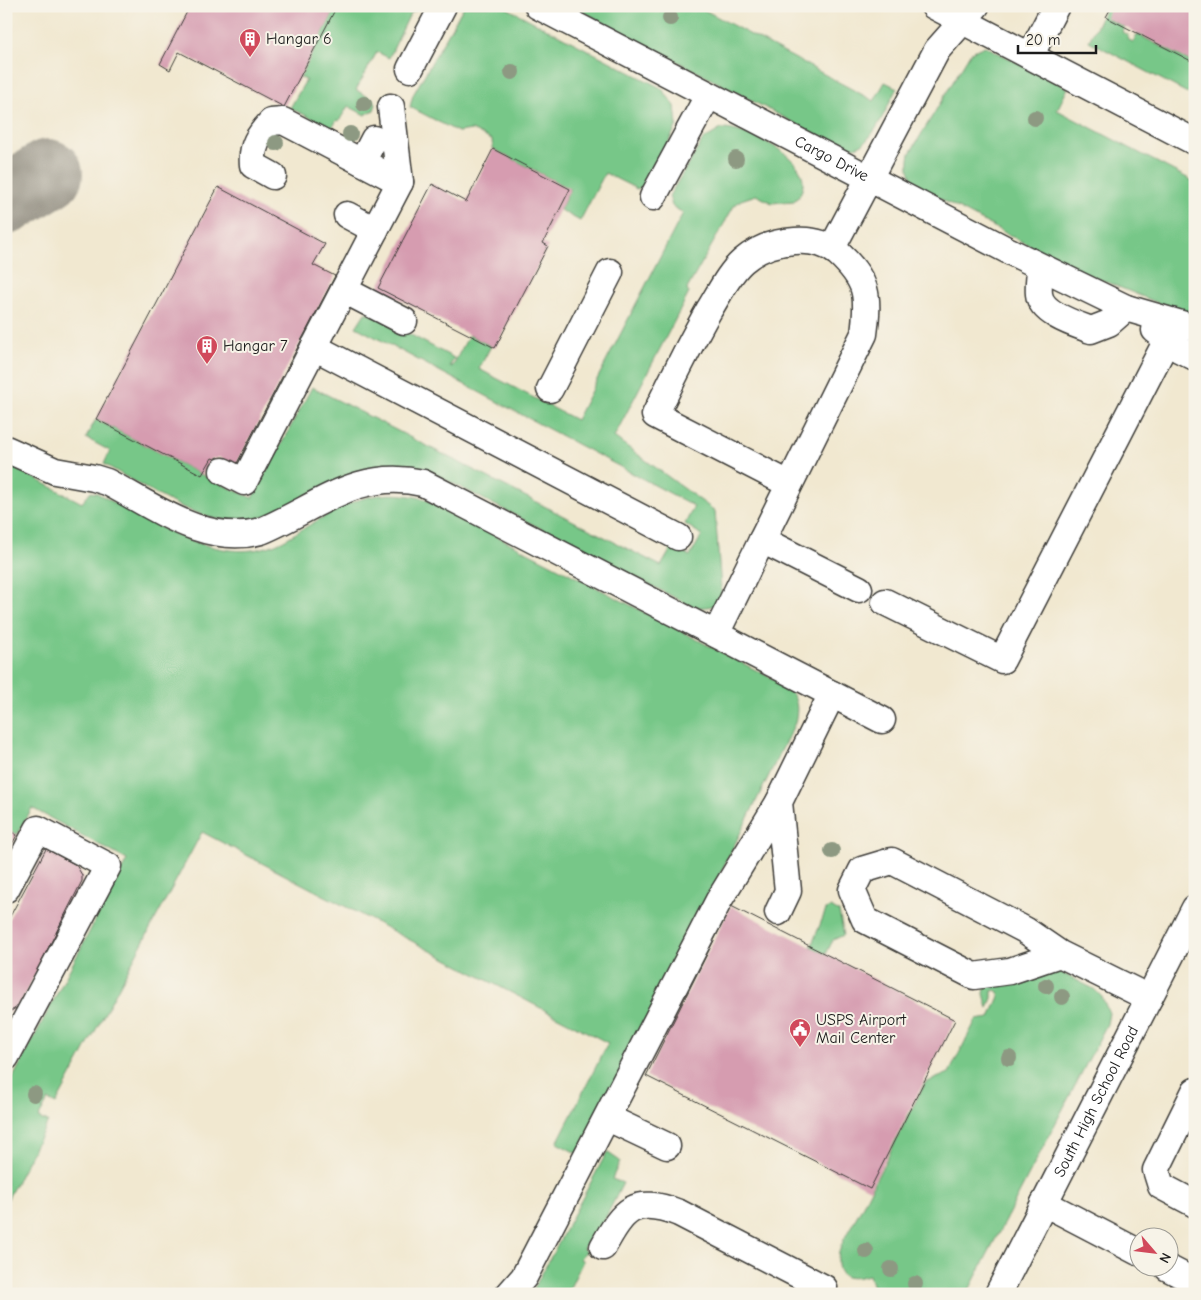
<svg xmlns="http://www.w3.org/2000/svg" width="1201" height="1300" font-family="'Comic Neue',sans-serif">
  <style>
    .green { fill: #77c788; stroke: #4a7252 }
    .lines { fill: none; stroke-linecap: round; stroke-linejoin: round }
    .taxiway { stroke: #868276; stroke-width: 70 }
    .building { fill: #d69cb0 }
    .minor-casing { stroke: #3c3b37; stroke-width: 29 }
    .minor { stroke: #fff; stroke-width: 26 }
    .tree { fill: #8d9982 }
    .labels { text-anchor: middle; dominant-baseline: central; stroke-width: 4; stroke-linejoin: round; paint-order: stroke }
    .poi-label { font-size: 16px; fill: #1c1c1c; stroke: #f7f3e8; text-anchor: start }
    .street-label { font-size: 16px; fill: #1c1c1c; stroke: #f7f3e8 }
  </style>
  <rect width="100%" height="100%" fill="#f7f3e8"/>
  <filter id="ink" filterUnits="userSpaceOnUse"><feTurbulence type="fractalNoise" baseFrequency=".02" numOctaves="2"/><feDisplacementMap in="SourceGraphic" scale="10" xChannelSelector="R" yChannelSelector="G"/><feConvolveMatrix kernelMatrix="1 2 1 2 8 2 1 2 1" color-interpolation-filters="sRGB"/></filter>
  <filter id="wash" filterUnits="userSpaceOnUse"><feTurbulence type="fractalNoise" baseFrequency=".0096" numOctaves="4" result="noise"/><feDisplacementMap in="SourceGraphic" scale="20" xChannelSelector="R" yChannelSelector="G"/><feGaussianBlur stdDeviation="1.12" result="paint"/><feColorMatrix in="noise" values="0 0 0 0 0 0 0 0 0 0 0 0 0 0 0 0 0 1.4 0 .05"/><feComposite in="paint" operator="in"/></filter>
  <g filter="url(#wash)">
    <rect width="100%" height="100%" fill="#f1e8d0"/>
    <g class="green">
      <polygon points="337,6 422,6 410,14 389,58 377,52 356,90 374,100 376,104 374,110 365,115 348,106 339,121 337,120 332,128 290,108 306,80 299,77"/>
      <polygon points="464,6 503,6 661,88 675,106 677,125 648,184 637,189 605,173 580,221 560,210 570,189 493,149 492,140 472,130 458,132 410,107 413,95"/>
      <path d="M572,6h125l177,95 11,-19 12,6c-9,16 -23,53 -39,58 -6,2 -14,1 -20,0z"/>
      <polygon points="1106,8 1111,10 1106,18 1124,27 1122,32 1128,35 1127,39 1133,42 1137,34 1195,64 1195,97 1089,41"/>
      <path d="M985,46l83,42 -11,22 138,72v136l-123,-50 -152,-80c-11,-10 -13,-20 -10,-35l61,-101z"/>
      <path d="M721,129c24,-1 85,26 82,55 0,6 -4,13 -9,17l-22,2 -16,-8 -15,5 -7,6 -47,83 2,4 -75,144 101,74 7,91c-9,5 -18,6 -29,5l-264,-136 -52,-5 -14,4c-35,12 -66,33 -101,47 -48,19 -117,-30 -158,-53l6,-13 -24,-13 10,-19 106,56 50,23 60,-111 349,179 10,-17 3,-1 16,8 12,-21 -17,-11 9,-18 -338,-179 9,-14h5l84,45 -4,8 2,1 17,-32 22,11 -12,23 97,51 107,-207 -11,-7 -3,-10 34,-56z"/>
      <path d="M6,463l76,40 8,-11 7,1c44,24 114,69 166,55 14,-3 26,-11 38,-18 45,-26 70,-45 124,-31l358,185c14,12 16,21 12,39l-165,332 -52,99 -21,-11 51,-100 -406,-211 -146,272 -8,-4 -10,18 10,4 -42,80v-111l121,-231 -95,-52 -15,27 -11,-6z"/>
      <polygon points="831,907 839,912 844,935 833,940 826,954 811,947 826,910"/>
      <path d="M1054,969l40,20 8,8 7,16 -2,11 -140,270h-92l-6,-19c-16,4 -33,7 -31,-17 1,-14 16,-36 23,-49 21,-42 43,-84 64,-126l24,-10 27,-53 14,-2 10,-24 -3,-4 -5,1v7l-4,10 -4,-14 1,-7z"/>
      <polygon points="607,1152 620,1161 612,1179 623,1183 592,1245 587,1242 583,1249 588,1253 584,1252 580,1259 583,1261 567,1294 531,1294"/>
    </g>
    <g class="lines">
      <polyline class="taxiway" points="6,200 48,174"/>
    </g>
    <g id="blocks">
      <g class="building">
        <polygon points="190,6 337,6 284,107 179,52 170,70 160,64"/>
        <polygon points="1112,6 1195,6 1195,63 1106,17"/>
        <polygon points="493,149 570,189 543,243 548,246 495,348 378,288 432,184 466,202"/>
        <polygon points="218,187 325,244 313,265 335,276 236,465 218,457 215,459 212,458 202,475 96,419"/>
        <polygon points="6,829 17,835 6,855"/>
        <polygon points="46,849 76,865 82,875 82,881 19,1006 6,1014 6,924"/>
        <polygon points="731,906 955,1020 870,1189 646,1076"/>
      </g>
    </g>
  </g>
  <g filter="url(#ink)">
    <use href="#blocks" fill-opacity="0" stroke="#3c3b37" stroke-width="1"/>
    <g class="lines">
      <g class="minor-casing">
        <g id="minor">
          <path id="s1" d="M538,6l471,245 117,57 69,20"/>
          <polyline points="934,6 1195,142"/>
          <polyline points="1030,56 1056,6"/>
          <polyline points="410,69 443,6"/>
          <polyline points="362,162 374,139"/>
          <path d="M273,176l-20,-11c-2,-19 6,-30 18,-43l12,-1 117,61"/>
          <polyline points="653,197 708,96"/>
          <polyline points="347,215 375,230"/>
          <polyline points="832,248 937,50 976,6"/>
          <path d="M1040,267c0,8 -2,18 -1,27 2,20 36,30 52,36l18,-7 17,-15"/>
          <polyline points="344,290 404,321"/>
          <polyline points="1155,330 1179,349 1195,357"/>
          <polyline points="314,347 678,537"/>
          <polyline points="550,389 610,272"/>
          <path d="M6,449l49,22 39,7 13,4c48,25 98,64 154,49 57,-24 97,-63 162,-48l459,237"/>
          <polyline points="223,471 244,482 400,182 391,107"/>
          <path d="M762,540l102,-206c5,-39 4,-53 -26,-81 -12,-10 -28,-13 -43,-12 -19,1 -37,7 -52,20 -14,12 -24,33 -34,49 -20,35 -37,70 -54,105l134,69"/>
          <polyline points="885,602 1002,660 1167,340"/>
          <polyline points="716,634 762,540 859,589"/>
          <polyline points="6,889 38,829 108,866 6,1057"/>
          <polyline points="778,912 788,891 779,802 832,694"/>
          <polyline points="1060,954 1010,971 974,976 865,920 852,890 862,870 892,861 1025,930 1060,954 1149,998"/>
          <polyline points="1195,1091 1156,1170 1161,1186 1195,1204"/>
          <polyline points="608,1118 667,1146"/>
          <polyline points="1044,1203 1138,1252"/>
          <path d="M603,1247c21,-38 31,-51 76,-34l145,75"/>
          <polyline points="1168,1268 1195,1282"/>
          <polyline points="509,1294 524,1277 719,900 779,802"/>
          <path id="s2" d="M998,1294l197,-386"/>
        </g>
      </g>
      <use href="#minor" class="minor"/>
    </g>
    <g class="tree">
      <circle cx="670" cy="18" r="8"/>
      <circle cx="512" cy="72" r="8"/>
      <circle cx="364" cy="104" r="8"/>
      <circle cx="1035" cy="118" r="8"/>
      <circle cx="350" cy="134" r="8"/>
      <circle cx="276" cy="143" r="8"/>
      <circle cx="736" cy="159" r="8"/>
      <circle cx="832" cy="851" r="8"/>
      <circle cx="1046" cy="986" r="8"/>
      <circle cx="1062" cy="997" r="8"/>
      <circle cx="1009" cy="1058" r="8"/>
      <circle cx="34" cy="1094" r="8"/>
      <circle cx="866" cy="1251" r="8"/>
      <circle cx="891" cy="1269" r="8"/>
      <circle cx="915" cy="1284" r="8"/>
    </g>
  </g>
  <defs>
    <g id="building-pin" transform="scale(1.125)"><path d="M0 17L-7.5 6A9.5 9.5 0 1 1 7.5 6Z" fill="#d1495b" stroke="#f7f3e8"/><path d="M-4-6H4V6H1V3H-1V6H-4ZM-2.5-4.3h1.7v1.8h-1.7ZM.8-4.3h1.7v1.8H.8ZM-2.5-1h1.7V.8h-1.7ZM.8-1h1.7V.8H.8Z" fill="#fff"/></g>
    <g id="civic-pin" transform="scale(1.125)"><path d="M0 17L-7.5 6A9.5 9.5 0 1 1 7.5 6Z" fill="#d1495b" stroke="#f7f3e8"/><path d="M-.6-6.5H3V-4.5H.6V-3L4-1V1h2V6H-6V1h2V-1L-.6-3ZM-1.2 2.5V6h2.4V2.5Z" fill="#fff"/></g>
  </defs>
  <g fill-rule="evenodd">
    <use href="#building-pin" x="250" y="39"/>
    <use href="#building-pin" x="207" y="346"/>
    <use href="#civic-pin" x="800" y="1029"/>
  </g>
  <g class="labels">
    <g class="poi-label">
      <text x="266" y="39">Hangar 6</text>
      <text x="223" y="346">Hangar 7</text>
      <text x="816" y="1020">USPS Airport<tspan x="816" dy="18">Mail Center</tspan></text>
    </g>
    <g class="street-label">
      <text stroke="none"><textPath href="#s1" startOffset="331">Cargo Drive</textPath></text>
      <text stroke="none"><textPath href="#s2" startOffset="216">South High School Road</textPath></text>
    </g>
  </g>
  <rect width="1201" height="1300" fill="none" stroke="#f7f3e8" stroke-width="25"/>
  <g transform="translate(1154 1252) rotate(118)"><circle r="24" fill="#f7f3e8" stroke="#9f9d96"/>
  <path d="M0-4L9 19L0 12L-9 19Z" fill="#d1495b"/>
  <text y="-8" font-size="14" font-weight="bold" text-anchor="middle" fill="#1c1c1c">N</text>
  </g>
  <path d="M1018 45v8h78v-8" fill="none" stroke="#1c1c1c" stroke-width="2.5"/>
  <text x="1026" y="45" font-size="15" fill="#1c1c1c" stroke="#f7f3e8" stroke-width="4" paint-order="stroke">20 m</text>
</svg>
